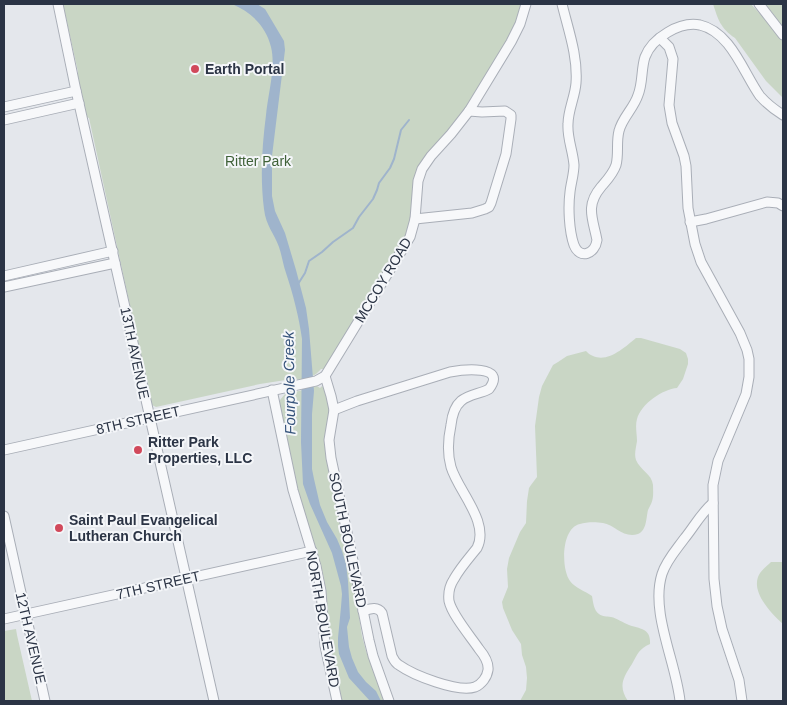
<svg xmlns="http://www.w3.org/2000/svg" width="787" height="705" font-family="Arial,sans-serif">
  <style>
    .green { fill: #c9d6c5 }
    .water { fill: #9fb4cc }
    .lines { fill: none; stroke-linecap: round; stroke-linejoin: round }
    .stream { stroke: #9fb4cc; stroke-width: 2 }
    .minor-casing { stroke: #a9aeb7; stroke-width: 11 }
    .minor { stroke: #f7f8fa; stroke-width: 9 }
    .poi-dot { fill: #d1495b; stroke: #f4f6f9; stroke-width: 2 }
    .labels { text-anchor: middle; dominant-baseline: central; stroke-width: 4; stroke-linejoin: round; paint-order: stroke }
    .poi-label { font-size: 14px; font-weight: bold; fill: #2b3445; stroke: #f4f6f9; text-anchor: start }
    .park-label { font-size: 14px; fill: #3f6138; stroke: #f4f6f9 }
    .street-label { font-size: 14px; fill: #2b3445; stroke: #f4f6f9 }
    .water-label { font-size: 15px; font-style: italic; fill: #34527a; stroke: #f4f6f9 }
  </style>
  <rect width="100%" height="100%" fill="#e4e7ec"/>
  <g class="green">
    <path d="M63,4h459l-7,23 -51,85 -13,17 -25,28 -10,14 -3,33 -4,23 -5,14 -78,128h-5c-6,8 -18,12 -29,10l-32,5 -104,23 -4,-2 -1,-3 -62,-284 -3,-1 -9,-43 1,-2z"/>
    <path d="M713,4h38l32,35v59l-17,-17 -31,-43c-15,-10 -17,-19 -22,-34z"/>
    <polygon points="764,4 783,4 783,28 771,11"/>
    <path d="M636,338h5l39,11 6,4 2,6v5l-5,15 -6,9c-14,1 -36,16 -40,31 -2,7 0,15 0,22 -1,7 -3,13 -1,19 4,10 16,14 17,25 0,6 1,13 -2,19 -1,2 -2,4 -3,6 -2,8 -1,20 -10,24 -14,5 -23,-9 -35,-11 -7,-1 -17,-1 -23,1 -19,4 -19,45 -10,57 5,7 15,10 22,15 1,6 2,15 7,18 4,3 7,2 12,3 6,1 12,6 18,8 11,4 22,3 21,19 -11,5 -12,9 -18,20 -9,14 -14,22 -4,37h-108l6,-11 1,-12 -1,-11 -4,-12 -1,-11 -9,-14 -9,-22 -1,-6 6,-15 -1,-18 2,-11 11,-26 6,-9 1,-22 2,-13 2,-3 6,-8 -2,-51 4,-29 3,-11 11,-21 5,-3 9,-6 19,-5c2,2 4,4 7,5 15,7 32,-9 43,-18z"/>
    <path d="M317,386l3,2 2,-2c9,8 8,25 7,36l33,214 4,15 19,50h-43l-13,-55 -4,-60 -2,-12 -29,-96 -15,-72 1,-6 5,-6c11,-2 20,-5 32,-8z"/>
    <path d="M771,562h12v62c-11,-10 -31,-30 -25,-47 2,-6 9,-11 13,-15z"/>
    <polygon points="16,629 17,635 32,701 4,701 4,631"/>
  </g>
  <path class="water" d="M232,4h25l8,5 19,32 1,9 -13,106v40l3,15 10,22 11,37 10,38 3,21 5,62 -2,23v55l2,10 6,26 7,17 10,17 5,12 4,13 2,17 2,37 -3,9 2,20 3,11 6,14 8,10 10,9 5,10h-11l-21,-23 -10,-24 -1,-8v-8l3,-31 1,-13 -1,-8 -9,-33 -22,-49 -7,-20 -2,-42 1,-103c-3,-22 -9,-45 -16,-66 -3,-9 -4,-17 -7,-26 -5,-14 -13,-21 -15,-38 -4,-31 -2,-63 2,-94 2,-21 10,-48 5,-68 -5,-21 -20,-35 -39,-43z"/>
  <g class="lines">
    <polyline class="stream" points="298,284 305,273 309,261 322,252 333,242 353,228 359,217 373,199 377,190 379,183 390,168 394,159 401,130 409,120"/>
    <g class="minor-casing">
      <g id="minor">
        <polyline points="58,4 75,86 214,701"/>
        <path d="M562,4c6,25 16,52 14,79 -1,14 -8,27 -8,41 -1,14 5,27 6,41 0,9 -3,18 -4,27 -2,15 -1,39 4,53 6,15 21,9 23,-5 -4,-21 -12,-34 4,-53 6,-7 12,-13 15,-22 3,-11 0,-23 3,-34 3,-13 15,-23 19,-36 5,-12 3,-26 7,-38 7,-19 35,-36 55,-32 31,7 44,49 60,71 7,8 15,14 23,19"/>
        <polyline points="759,4 783,35"/>
        <polyline points="660,38 669,47 673,59 669,105 672,123 684,156 686,166 688,208 695,244 701,262 740,333 747,350 749,359 749,377 746,394 718,461 713,485 714,579 717,606 722,629 739,680 742,701"/>
        <polyline points="4,107 76,91"/>
        <polyline points="4,120 79,103"/>
        <polyline points="415,219 472,213 485,209 489,207 491,203 506,154 511,119 511,115 505,111 482,112 469,111"/>
        <polyline points="690,222 706,219 767,202 778,203 783,206"/>
        <polyline points="4,276 113,251"/>
        <polyline points="4,287 115,263"/>
        <polyline points="325,376 331,396 334,410 329,440 331,458 351,551 369,640 373,656 389,701"/>
        <polyline points="272,390 293,490 316,566 321,591 325,646 337,701"/>
        <path d="M334,410l23,-9 93,-29c11,-2 58,-8 39,17 -9,5 -20,5 -28,12 -7,6 -9,15 -10,24 -3,14 -4,28 0,42 7,24 39,55 26,81 -8,10 -17,20 -23,31 -4,6 -6,14 -5,22 3,14 22,36 30,48 5,6 10,13 9,21 -1,7 -6,14 -13,17 -17,6 -62,-12 -76,-22 -4,-2 -5,-5 -7,-9l-10,-43c-5,-7 -12,-4 -19,-2"/>
        <polyline points="4,450 316,381 325,376 410,237 415,219 418,181 422,169 431,156 451,134 469,111 511,42 520,24 526,4"/>
        <polyline points="4,516 45,701"/>
        <polyline points="4,619 312,551"/>
        <path d="M680,701c-4,-39 -30,-89 -18,-127 4,-13 14,-24 22,-35 10,-12 17,-26 29,-36"/>
      </g>
    </g>
    <use href="#minor" class="minor"/>
  </g>
  <g class="poi-dot">
    <circle cx="195" cy="69" r="5"/>
    <circle cx="138" cy="450" r="5"/>
    <circle cx="59" cy="528" r="5"/>
  </g>
  <g class="labels">
    <g class="poi-label">
      <text x="205" y="69">Earth Portal</text>
      <text x="148" y="442">Ritter Park<tspan x="148" dy="16">Properties, LLC</tspan></text>
      <text x="69" y="520">Saint Paul Evangelical<tspan x="69" dy="16">Lutheran Church</tspan></text>
    </g>
    <g class="park-label">
      <text x="258" y="161">Ritter Park</text>
    </g>
    <g class="street-label">
      <text transform="translate(383 280) rotate(-59)">MCCOY ROAD</text>
      <text transform="translate(135 353) rotate(78)">13TH AVENUE</text>
      <text transform="translate(138 420) rotate(-13)">8TH STREET</text>
      <text transform="translate(348 540) rotate(78)">SOUTH BOULEVARD</text>
      <text transform="translate(158 585) rotate(-13)">7TH STREET</text>
      <text transform="translate(323 619) rotate(80)">NORTH BOULEVARD</text>
      <text transform="translate(31 638) rotate(77)">12TH AVENUE</text>
    </g>
    <g class="water-label">
      <text transform="translate(289 383) rotate(-91)">Fourpole Creek</text>
    </g>
  </g>
  <rect width="787" height="705" fill="none" stroke="#2b3445" stroke-width="10"/>
</svg>
